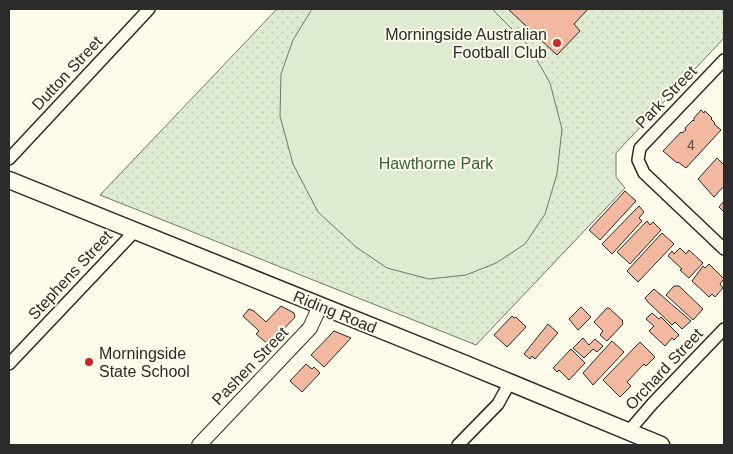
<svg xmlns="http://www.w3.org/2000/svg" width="733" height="454" font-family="Arial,sans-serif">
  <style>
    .park { fill: url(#park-dots); stroke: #74746e }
    .garden { fill: #deebd1; stroke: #74746e }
    .building { fill: #f2b8a0; stroke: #2b2b2b }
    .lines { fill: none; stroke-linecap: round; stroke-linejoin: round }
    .minor-casing { stroke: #2b2b2b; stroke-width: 14 }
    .tertiary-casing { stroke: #2b2b2b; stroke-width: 16 }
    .secondary-casing { stroke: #2b2b2b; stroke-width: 19 }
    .minor { stroke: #fdfbea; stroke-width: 11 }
    .tertiary { stroke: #fdfbea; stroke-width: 14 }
    .secondary { stroke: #fdfbea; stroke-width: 16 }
    .poi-dot { fill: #c62828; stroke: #fdfbea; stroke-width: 2 }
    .labels { text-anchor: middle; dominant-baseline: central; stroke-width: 4; stroke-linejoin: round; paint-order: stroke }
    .number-label { font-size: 14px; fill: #5d4e48 }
    .poi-label { font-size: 16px; fill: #2b2b2b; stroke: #fdfbea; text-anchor: end }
    .street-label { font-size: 16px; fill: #2b2b2b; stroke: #fdfbea }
    .park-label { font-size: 16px; fill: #34623c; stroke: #fdfbea }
  </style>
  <defs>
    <pattern id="park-dots" width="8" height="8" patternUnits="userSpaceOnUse" patternTransform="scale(1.25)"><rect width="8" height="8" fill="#deebd1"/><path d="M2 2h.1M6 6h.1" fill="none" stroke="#bfcab4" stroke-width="1.8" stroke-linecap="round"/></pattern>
  </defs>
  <rect width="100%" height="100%" fill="#fdfbea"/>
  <polygon class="park" points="277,9 724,9 724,38 616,153 616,177 625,188 476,345 100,195"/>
  <polygon class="garden" points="312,9 492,9 529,46 550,83 562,129 557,174 545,214 525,244 496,263 466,275 429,279 387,268 356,247 318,212 293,164 280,116 281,74 293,40"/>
  <g class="building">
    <polygon points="508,9 588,9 574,24 580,31 557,55"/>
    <polygon points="701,110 704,113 705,111 712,118 711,119 715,123 714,124 721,130 686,168 678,162 677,163 663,151 681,132 682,133 686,130 685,128 693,120 694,121 694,118"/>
    <polygon points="717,158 724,165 724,186 714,197 698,179"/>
    <polygon points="625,191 636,201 600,240 589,230"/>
    <polygon points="724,201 724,212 719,207"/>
    <polygon points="639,206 644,212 639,218 642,221 612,254 602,244"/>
    <polygon points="647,221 650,225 653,222 661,230 630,264 617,252"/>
    <polygon points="662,233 674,244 638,282 627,271"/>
    <polygon points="680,248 686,254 689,250 703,263 689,278 680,270 682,269 668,256 672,251 674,254"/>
    <polygon points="709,264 724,279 720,284 723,288 715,297 712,294 709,297 692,281 703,266 705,268"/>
    <polygon points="674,286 679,286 703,309 693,320 666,295"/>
    <polygon points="654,289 691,321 682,329 675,322 672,325 648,302 645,298"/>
    <polygon points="281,306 294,313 295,317 269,345 256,334 259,331 243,316 249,309 254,311 266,322"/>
    <polygon points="581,307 591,317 578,330 569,319"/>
    <polygon points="607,308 609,308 623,321 622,322 623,324 607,341 600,335 603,331 594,322"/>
    <polygon points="652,313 659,319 661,317 679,335 674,340 672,338 665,346 649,331 654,326 646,319"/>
    <polygon points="512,316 514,318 516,317 526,327 507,347 494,335"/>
    <polygon points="548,324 558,333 535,359 532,356 530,359 524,354"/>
    <polygon points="334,331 351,338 324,367 311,355"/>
    <polygon points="583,338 589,345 595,339 603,346 597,352 593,349 584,358 573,348"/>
    <polygon points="612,341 624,352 593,385 583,373"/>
    <polygon points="640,342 655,357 646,366 644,364 627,382 631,386 620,397 603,380"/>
    <polygon points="571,349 585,363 569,380 559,370 557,372 553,368"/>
    <polygon points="306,364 312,369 314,367 320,373 302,392 290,381"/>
  </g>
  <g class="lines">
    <g class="minor-casing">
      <g id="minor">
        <polyline points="724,60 640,148 638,160 644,173 724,249"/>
        <polyline points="9,159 149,9"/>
        <polyline points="9,364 135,231"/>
        <polyline points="628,432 653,403 724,329"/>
        <polyline points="458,445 498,404 510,382"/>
      </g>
    </g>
    <g class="tertiary-casing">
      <polyline id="tertiary" points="199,445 310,328 320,306"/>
    </g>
    <g class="secondary-casing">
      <polyline id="secondary" points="9,180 463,363 661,445"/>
    </g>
    <use href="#minor" class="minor"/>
    <use href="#tertiary" class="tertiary"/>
    <use href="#secondary" class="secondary"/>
  </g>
  <g class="poi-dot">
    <circle cx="557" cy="43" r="5"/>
    <circle cx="89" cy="362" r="5"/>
  </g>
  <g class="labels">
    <g class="number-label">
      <text x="691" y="145">4</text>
    </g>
    <g class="poi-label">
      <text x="547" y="34">Morningside Australian<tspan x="547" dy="18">Football Club</tspan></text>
      <text x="99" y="353" text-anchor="start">Morningside<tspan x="99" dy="18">State School</tspan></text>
    </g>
    <g class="street-label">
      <text transform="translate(67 73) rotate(-47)">Dutton Street</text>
      <text transform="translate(666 97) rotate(-46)">Park Street</text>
      <text transform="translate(70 275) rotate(-47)">Stephens Street</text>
      <text transform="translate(335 312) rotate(22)">Riding Road</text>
      <text transform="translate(250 366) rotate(-46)">Pashen Street</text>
      <text transform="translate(664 369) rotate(-47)">Orchard Street</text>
    </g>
    <g class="park-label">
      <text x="436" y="163">Hawthorne Park</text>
    </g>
  </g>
  <rect width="733" height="454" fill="none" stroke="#2b2b2b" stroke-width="20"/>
</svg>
